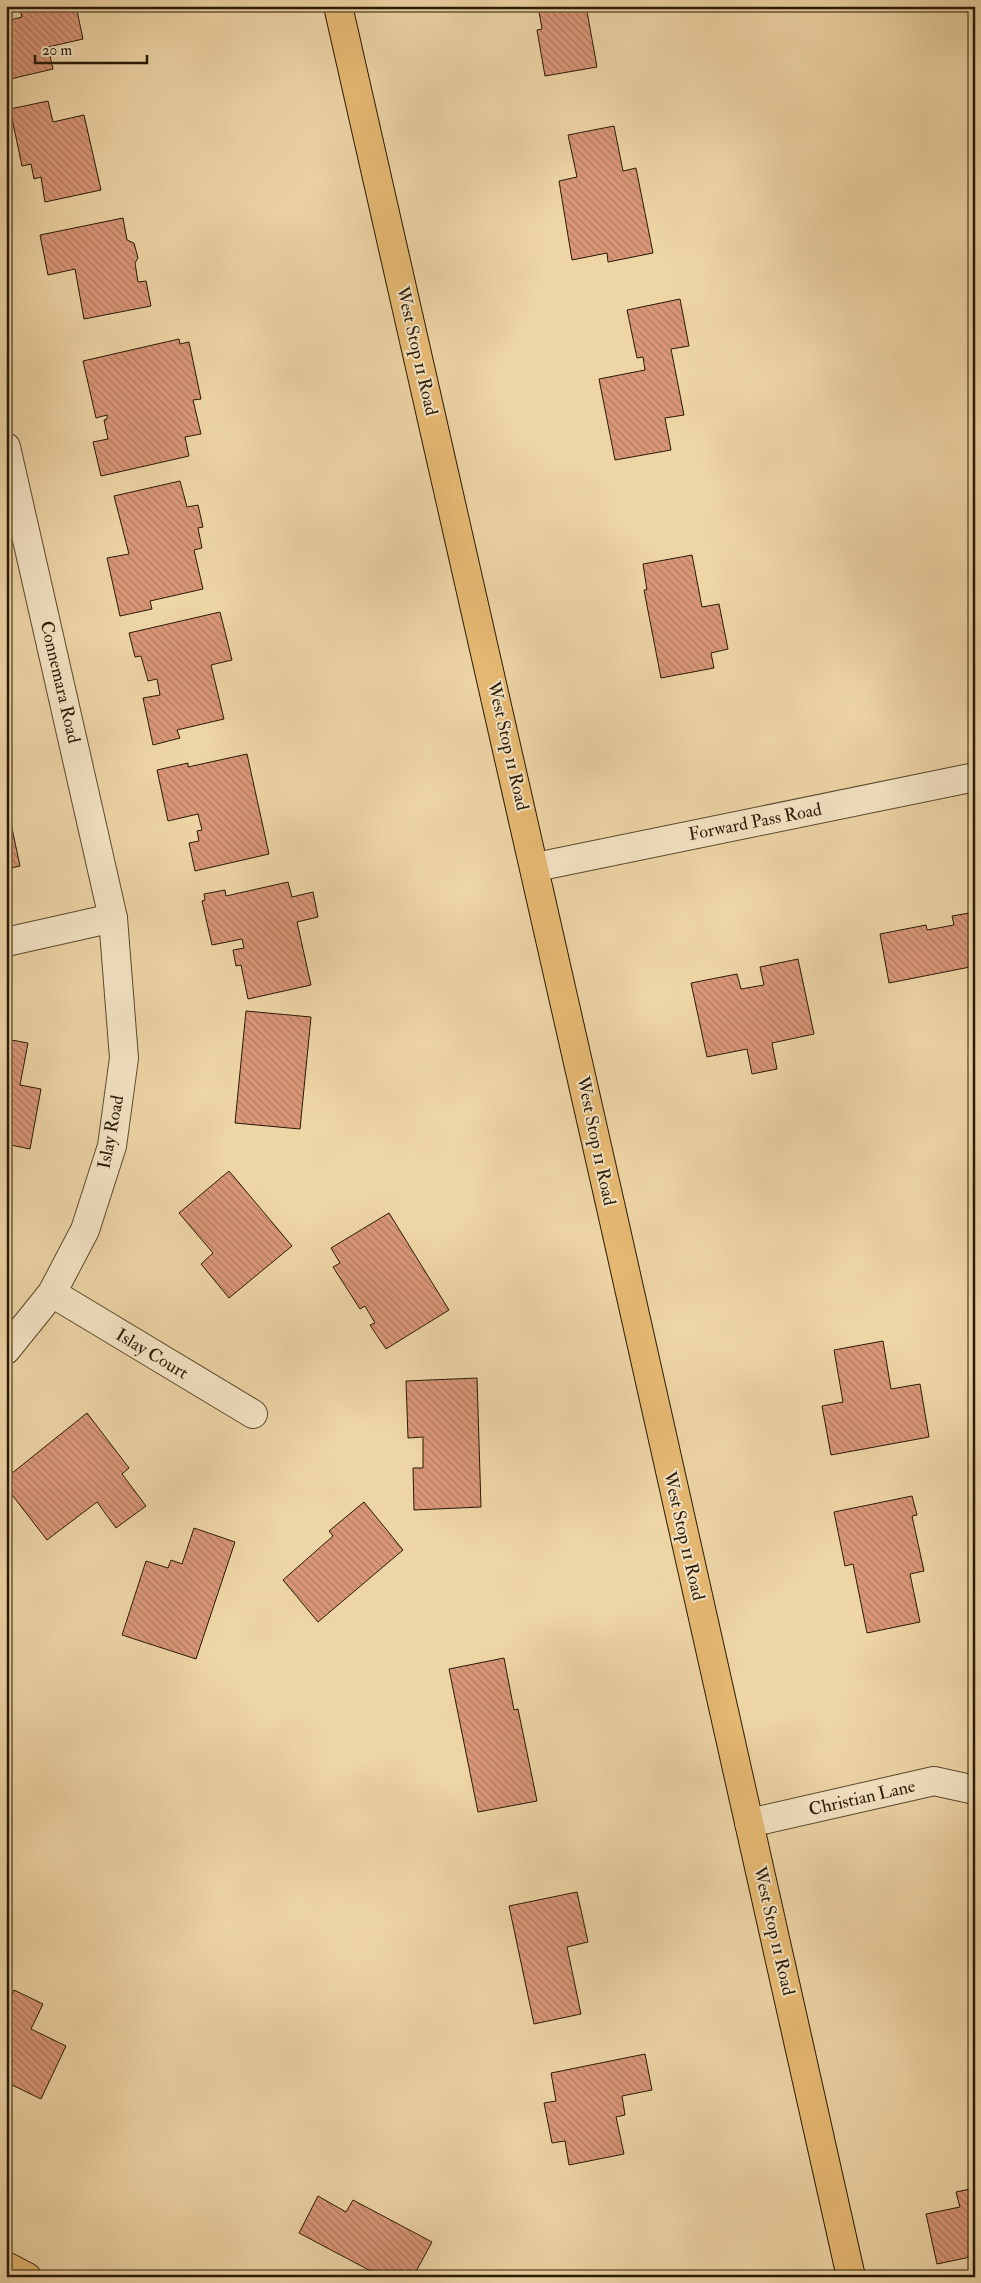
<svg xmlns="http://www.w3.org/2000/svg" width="981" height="2283" font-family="'IM FELL Double Pica',serif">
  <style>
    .building { fill: url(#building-back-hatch); stroke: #281a05 }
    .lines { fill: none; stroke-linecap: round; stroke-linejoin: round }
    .minor-casing { stroke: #5a492d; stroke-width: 30 }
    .major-casing { stroke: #281a05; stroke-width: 30 }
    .minor { stroke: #f4e4c5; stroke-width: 28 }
    .major { stroke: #e7ba73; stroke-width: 28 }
    .labels { text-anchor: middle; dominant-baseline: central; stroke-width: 4; stroke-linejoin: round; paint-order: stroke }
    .street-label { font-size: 18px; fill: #281a05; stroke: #f4e4c5 }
  </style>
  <defs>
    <pattern id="building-back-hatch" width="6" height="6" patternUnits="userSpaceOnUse" patternTransform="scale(1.25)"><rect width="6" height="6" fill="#da9778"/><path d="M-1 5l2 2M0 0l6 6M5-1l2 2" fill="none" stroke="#b17a60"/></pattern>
  </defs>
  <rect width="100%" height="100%" fill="#eed5a6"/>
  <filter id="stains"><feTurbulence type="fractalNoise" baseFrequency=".004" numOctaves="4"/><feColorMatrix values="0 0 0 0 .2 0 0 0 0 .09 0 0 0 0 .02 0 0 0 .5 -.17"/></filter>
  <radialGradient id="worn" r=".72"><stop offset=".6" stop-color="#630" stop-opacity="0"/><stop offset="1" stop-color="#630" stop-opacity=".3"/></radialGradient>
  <g class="building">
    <polygon points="19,6 76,6 83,39 48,47 53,69 6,80 6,21 22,17"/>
    <polygon points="538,6 586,6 597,67 545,76 537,30 542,29"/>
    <polygon points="48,101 53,122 84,115 101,190 45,202 41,177 34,179 31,164 22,166 10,109"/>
    <polygon points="614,126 623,171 636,168 653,253 608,262 607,253 572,260 559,181 577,177 568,135"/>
    <polygon points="123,218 127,240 134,243 138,258 135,263 138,282 146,281 151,306 84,319 75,269 48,275 40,235"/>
    <polygon points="680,299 689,346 671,349 684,415 665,418 671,450 615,460 599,379 645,370 643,357 637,358 627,310"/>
    <polygon points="179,339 180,344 189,342 201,399 193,400 201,434 185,437 189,456 101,476 93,442 108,439 104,420 107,419 107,415 96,418 83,361"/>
    <polygon points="180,481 187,507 198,505 203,527 198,528 202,548 194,550 203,589 150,601 152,609 120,616 107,558 129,554 114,496"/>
    <polygon points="692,555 702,607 719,604 728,649 711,653 714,668 661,678 644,590 647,590 643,564"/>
    <polygon points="220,612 232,660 211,665 224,719 177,730 180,738 153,745 143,698 160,695 157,679 148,681 141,656 135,657 129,633"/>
    <polygon points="247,754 269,854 195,871 189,843 199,841 197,831 202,830 198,814 168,821 157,770 188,763 188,767"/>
    <polygon points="6,800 20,866 6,869"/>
    <polygon points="288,882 292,897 313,892 318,917 297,922 311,985 248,999 241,965 236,966 233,950 244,948 242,939 212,945 202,901 205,900 204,894 225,890 226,896"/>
    <polygon points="975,912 975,966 889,983 880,934 926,925 927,930 954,925 952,916"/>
    <polygon points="798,959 814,1034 772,1043 777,1069 752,1074 747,1049 707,1057 691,983 737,974 741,989 764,985 760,967"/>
    <polygon points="246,1011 311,1017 300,1129 235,1123"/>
    <polygon points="6,1039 28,1043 20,1085 41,1089 30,1149 6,1144"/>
    <polygon points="229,1171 292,1246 229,1298 201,1264 213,1253 179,1213"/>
    <polygon points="389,1213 449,1310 386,1349 370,1325 375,1323 365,1306 360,1309 333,1267 340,1263 331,1248"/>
    <polygon points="883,1341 891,1389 920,1384 929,1437 831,1455 822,1406 843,1402 834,1350"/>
    <polygon points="477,1378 481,1507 414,1510 413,1468 423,1468 423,1437 408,1438 406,1381"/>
    <polygon points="87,1413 129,1468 122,1474 146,1506 116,1528 97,1502 47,1540 6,1487 6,1478"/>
    <polygon points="912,1496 917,1515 912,1516 924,1571 910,1574 920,1622 867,1633 853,1564 845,1566 834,1512"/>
    <polygon points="364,1502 403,1550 318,1622 283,1580 333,1536 329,1531"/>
    <polygon points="194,1528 235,1542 196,1659 122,1635 146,1561 168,1568 171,1560 182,1564"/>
    <polygon points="504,1658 514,1710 518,1709 537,1801 478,1812 449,1669"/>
    <polygon points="577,1892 588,1942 567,1947 581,2014 534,2024 509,1906"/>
    <polygon points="14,1990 43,2004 31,2029 66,2046 41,2099 6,2082 6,2006"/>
    <polygon points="645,2054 652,2090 622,2096 625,2115 616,2117 624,2154 569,2165 565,2141 552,2143 544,2103 556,2101 551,2073"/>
    <polygon points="975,2188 975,2256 937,2264 926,2214 960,2207 956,2192"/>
    <polygon points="318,2196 346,2212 353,2200 432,2242 413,2277 382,2277 299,2233"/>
  </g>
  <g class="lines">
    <g class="minor-casing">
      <g id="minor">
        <polyline points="6,447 113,918 124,1058 112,1146 85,1230 52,1293 6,1350"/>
        <polyline points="536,867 975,777"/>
        <polyline points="6,942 113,918"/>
        <polyline points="52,1293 253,1414"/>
        <polyline points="749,1823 934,1781 975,1790"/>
      </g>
    </g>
    <g class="major-casing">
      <g id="major">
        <path d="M338,6c174,756 343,1514 513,2271"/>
        <polyline points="6,2266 27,2277"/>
      </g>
    </g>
    <use href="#minor" class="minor"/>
    <use href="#major" class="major"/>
  </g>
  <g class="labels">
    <g class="street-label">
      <text transform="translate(417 351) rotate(77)">West Stop 11 Road</text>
      <text transform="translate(60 682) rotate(77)">Connemara Road</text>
      <text transform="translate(508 746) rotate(77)">West Stop 11 Road</text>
      <text transform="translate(755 822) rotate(-11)">Forward Pass Road</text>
      <text transform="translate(111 1132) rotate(-79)">Islay Road</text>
      <text transform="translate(596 1141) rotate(78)">West Stop 11 Road</text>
      <text transform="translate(152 1354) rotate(31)">Islay Court</text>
      <text transform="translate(684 1536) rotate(77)">West Stop 11 Road</text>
      <text transform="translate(862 1798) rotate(-13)">Christian Lane</text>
      <text transform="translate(774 1931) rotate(77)">West Stop 11 Road</text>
    </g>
  </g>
  <rect width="981" height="2283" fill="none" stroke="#eed5a6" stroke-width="25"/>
  <rect x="8" y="8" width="966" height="2268" fill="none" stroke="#281a05" stroke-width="2.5"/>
  <rect x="12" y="12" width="956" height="2258" fill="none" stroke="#281a05"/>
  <path d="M35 55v8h112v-8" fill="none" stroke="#281a05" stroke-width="2.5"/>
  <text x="42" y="55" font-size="15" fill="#281a05" stroke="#f4e4c5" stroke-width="4" paint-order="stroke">20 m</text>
  <rect width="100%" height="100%" filter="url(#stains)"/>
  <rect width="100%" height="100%" fill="url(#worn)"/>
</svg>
